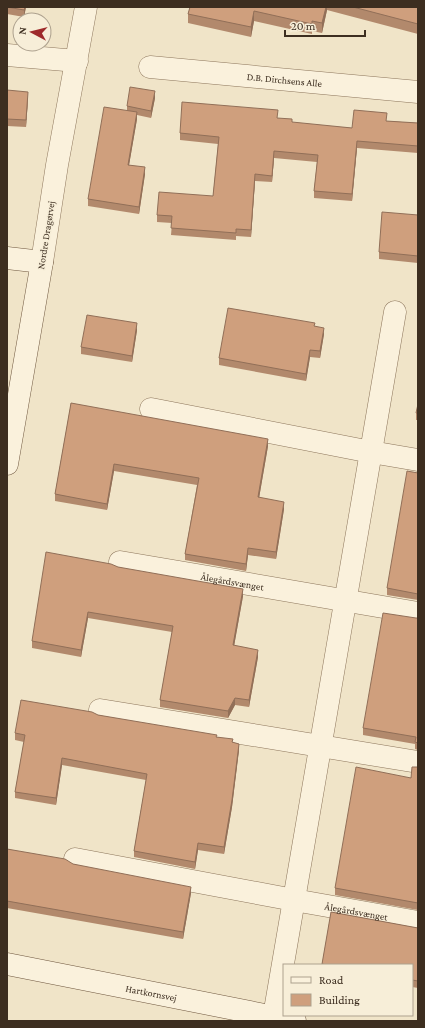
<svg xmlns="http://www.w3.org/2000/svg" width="425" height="1028" font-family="'Crimson Pro',serif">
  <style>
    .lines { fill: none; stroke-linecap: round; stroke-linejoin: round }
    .street-casing { stroke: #8d765c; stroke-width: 23 }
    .secondary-casing { stroke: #6f573f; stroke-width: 23 }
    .street { stroke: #faf1dc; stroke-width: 22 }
    .secondary { stroke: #faf1dc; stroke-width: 22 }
    .wall { fill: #b2896c }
    .shaded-wall { fill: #916f58 }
    .building { fill: #cf9f7d; stroke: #916f58 }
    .labels { text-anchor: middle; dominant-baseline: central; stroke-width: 3; stroke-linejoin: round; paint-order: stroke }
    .street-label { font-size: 10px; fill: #3d2e20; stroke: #f7eed8 }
  </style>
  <rect width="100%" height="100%" fill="#f0e4c8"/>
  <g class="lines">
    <g class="street-casing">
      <g id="street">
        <polyline points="7,55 77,61"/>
        <path id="s1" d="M150,67l268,25"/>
        <polyline points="42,262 57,165 86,7"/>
        <polyline points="151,409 371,452 418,460"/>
        <path id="s2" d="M120,562l298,51"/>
        <polyline points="100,710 418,762"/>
        <path id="s3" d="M75,859l219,41 124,22"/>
        <polyline points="274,1016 395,312"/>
      </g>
    </g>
    <g class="secondary-casing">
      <g id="secondary">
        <polyline points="7,258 42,262 7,464"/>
        <path id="s4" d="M7,964l288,57"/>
      </g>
    </g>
    <use href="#street" class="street"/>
    <use href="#secondary" class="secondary"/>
  </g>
  <g class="wall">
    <polygon points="7,7 26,7 24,17 7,14"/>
    <polygon points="190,7 418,7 418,34 327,10 322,33 312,31 312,34 254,21 251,37 188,23 188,14"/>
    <polygon points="7,90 28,99 26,127 7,126"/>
    <polygon points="155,98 151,118 137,115 137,119 129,165 145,174 139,214 88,206 88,199 127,110 127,106"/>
    <polygon points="278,118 292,123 352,128 386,121 418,123 418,153 357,148 352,201 314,198 314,191 317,162 274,158 272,182 255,181 251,237 236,236 236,240 171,235 172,223 157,222 157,215 213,196 218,144 180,140 180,133"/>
    <polygon points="418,215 418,263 379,259 379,252"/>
    <polygon points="315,326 324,334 320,358 310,357 306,381 219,365 219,358"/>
    <polygon points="137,330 132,362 81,354 81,347"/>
    <polygon points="71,403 268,446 259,498 284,509 276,559 248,555 246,571 185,560 185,554 197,485 114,471 107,510 55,501 55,494"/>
    <polygon points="418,404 418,420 416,420 416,413"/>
    <polygon points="418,473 418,600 387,595 387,588"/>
    <polygon points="118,567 243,596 234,646 258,657 249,707 235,705 228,718 160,707 160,700 172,632 88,618 81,657 32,648 32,641"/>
    <polygon points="416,618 418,618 418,750 415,749 415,744 363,735 363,728"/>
    <polygon points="98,715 217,737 233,742 239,750 232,807 224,854 198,850 195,869 134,857 134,851 146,780 62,765 56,805 15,798 15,792 24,742 15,740 15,733"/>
    <polygon points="418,767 418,910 335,895 335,888"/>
    <polygon points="7,849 73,864 191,893 183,939 7,908"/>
    <polygon points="331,912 418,928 418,988 412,987 412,965 322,965"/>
  </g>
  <g class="shaded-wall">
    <polygon points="25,7 26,7 24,17 24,10"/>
    <polygon points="326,7 327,7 327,10 322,33 322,23"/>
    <polygon points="254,11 254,21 251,37 251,27"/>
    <polygon points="155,91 155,98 151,118 151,111"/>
    <polygon points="28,92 28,99 26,127 26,120"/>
    <polygon points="137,112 137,119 128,171 128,165"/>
    <polygon points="357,141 357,148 352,201 352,194"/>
    <polygon points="274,151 274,158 272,182 272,176"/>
    <polygon points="145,167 145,174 139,214 139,207"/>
    <polygon points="255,174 255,181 251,237 251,230"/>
    <polygon points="137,323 137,330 132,362 132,356"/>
    <polygon points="324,328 324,334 320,358 320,351"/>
    <polygon points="310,350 310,357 306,381 306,374"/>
    <polygon points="268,439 268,446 258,504 258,497"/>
    <polygon points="114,464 114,471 107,510 107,504"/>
    <polygon points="284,502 284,509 276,559 276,552"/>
    <polygon points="248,548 248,555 246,571 246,564"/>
    <polygon points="243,589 243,596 233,652 233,645"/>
    <polygon points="88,612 88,618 81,657 81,650"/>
    <polygon points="258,650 258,657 249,707 249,700"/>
    <polygon points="235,698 235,705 228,718 228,711"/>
    <polygon points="239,744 239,750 232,807 224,854 224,847"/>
    <polygon points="62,758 62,765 56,805 56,798"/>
    <polygon points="198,843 198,850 195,869 195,862"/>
    <polygon points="191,887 191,893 183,939 183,932"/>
  </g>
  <g class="building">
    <polygon points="7,7 25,7 24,10"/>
    <polygon points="190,7 326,7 322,23 312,21 312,24 254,11 251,27 188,14"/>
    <polygon points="353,7 418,7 418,24"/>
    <polygon points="130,87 155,91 151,111 127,106"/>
    <polygon points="7,90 28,92 26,120 7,119"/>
    <polygon points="182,102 278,110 277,118 292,119 292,122 352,128 354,110 387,113 386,121 418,123 418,146 357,141 352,194 314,191 318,155 274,151 272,176 255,174 251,230 236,229 236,233 171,228 172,216 157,215 159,192 213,196 219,137 180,133"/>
    <polygon points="104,107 137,112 128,165 145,167 139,207 88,199"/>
    <polygon points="382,212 418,215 418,256 379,252"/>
    <polygon points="228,308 315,323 314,326 324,328 320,351 310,350 306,374 219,358"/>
    <polygon points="87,315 137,323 132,356 81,347"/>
    <polygon points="71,403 268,439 258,497 284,502 276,552 248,548 246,564 185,554 199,478 114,464 107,504 55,494"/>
    <polygon points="418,404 418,413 416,413"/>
    <polygon points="407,471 418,473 418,594 387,588"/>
    <polygon points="46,552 111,564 118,567 243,589 233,645 258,650 249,700 235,698 228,711 160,700 173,626 88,612 81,650 32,641"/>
    <polygon points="383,613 416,618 418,618 418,743 415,742 416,737 363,728"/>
    <polygon points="21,700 92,712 98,715 217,735 216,737 233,739 232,742 239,744 232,800 224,847 198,843 195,862 134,851 147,774 62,758 56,798 15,792 25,735 15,733"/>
    <polygon points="356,767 411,778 412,767 418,767 418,903 335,888"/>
    <polygon points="7,849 65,859 73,864 191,887 183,932 7,901"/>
    <polygon points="331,912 418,928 418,981 412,980 412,965 327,965 322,964"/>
  </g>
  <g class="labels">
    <g class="street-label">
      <text stroke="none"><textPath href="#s1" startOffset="135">D.B. Dirchsens Alle</textPath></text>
      <text transform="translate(46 235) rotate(-81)">Nordre Dragørvej</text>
      <text stroke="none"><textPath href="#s2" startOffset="114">Ålegårdsvænget</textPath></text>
      <text stroke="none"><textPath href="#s3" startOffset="286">Ålegårdsvænget</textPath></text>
      <text stroke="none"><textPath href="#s4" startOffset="147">Hartkornsvej</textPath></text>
    </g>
  </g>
  <rect width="425" height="1028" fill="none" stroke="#3d2e20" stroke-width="16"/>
  <rect x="283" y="964" width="130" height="52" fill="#f7eed8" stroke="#ada18e"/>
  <rect x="291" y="977" width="20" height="6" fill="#faf1dc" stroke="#ada18e"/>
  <text x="319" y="984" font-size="12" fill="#3d2e20">Road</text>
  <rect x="291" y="994" width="20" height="12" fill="#cf9f7d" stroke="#ada18e"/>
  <text x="319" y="1004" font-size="12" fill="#3d2e20">Building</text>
  <g transform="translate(32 32) rotate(277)"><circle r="19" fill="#f7eed8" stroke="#ada18e"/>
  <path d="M0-3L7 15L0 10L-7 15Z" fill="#9e2a2b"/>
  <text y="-6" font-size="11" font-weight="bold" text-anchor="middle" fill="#3d2e20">N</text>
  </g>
  <path d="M285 30v6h80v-6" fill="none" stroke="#3d2e20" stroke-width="2"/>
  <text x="291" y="30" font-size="12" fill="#3d2e20" stroke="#f7eed8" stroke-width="3" paint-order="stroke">20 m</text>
</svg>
